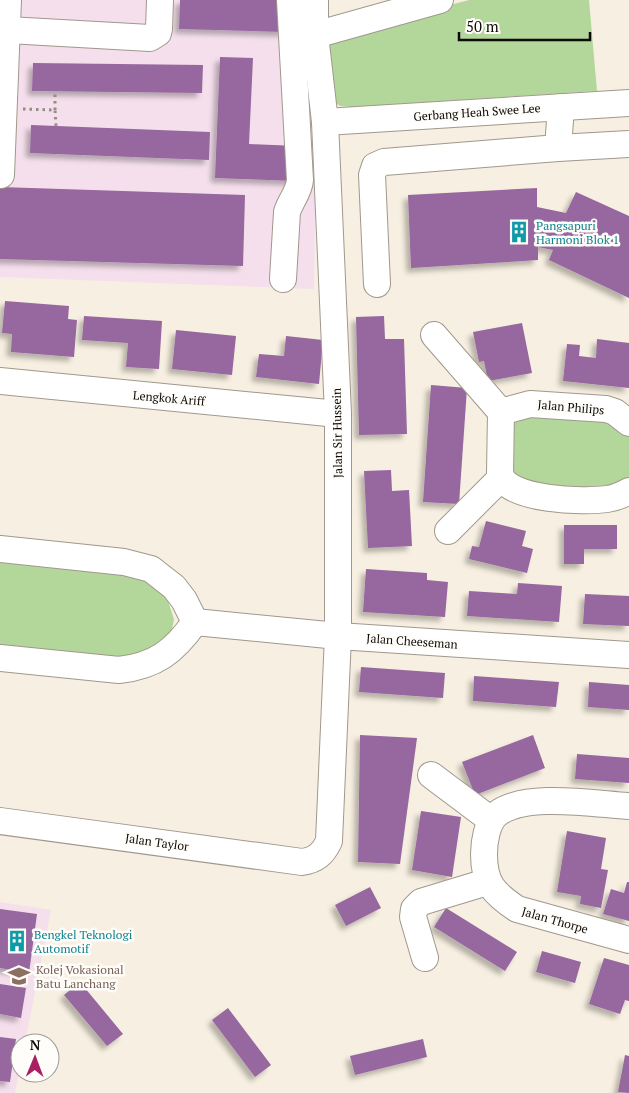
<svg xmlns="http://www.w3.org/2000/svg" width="629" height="1093" font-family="'PT Serif',serif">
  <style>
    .education { fill: #f5dfec }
    .green { fill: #b3d79b }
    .building { fill: #96679f; filter: url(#shadow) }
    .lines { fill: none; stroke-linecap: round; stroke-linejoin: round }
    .minor-casing { stroke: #a0988c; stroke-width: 28 }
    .path { stroke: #928c83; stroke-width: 3; stroke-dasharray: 2.5 4; stroke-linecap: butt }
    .minor { stroke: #fff; stroke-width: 26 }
    .labels { text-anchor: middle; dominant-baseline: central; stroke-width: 5; stroke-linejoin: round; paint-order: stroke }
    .street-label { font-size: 12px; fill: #0e0b07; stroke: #fefdfa }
    .culture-label { font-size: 12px; fill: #0d838f; stroke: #fefdfa; text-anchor: start }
    .education-label { font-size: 12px; fill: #785e54; stroke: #fefdfa; text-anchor: start }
  </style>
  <defs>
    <filter id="shadow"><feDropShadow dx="-4.5" dy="4.5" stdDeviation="2.5" flood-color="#0004"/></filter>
  </defs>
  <rect width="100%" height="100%" fill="#f7efe1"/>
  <g class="education">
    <polygon points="0,0 304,0 316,127 314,289 0,277"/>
    <polygon points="0,902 51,910 25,1043 20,1043 20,1067 15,1093 0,1093"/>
  </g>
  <g class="green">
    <polygon points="469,0 589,0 597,91 351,107 340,106 334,102 325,40 346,32"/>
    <polygon points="520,414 586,414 629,431 629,484 615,490 529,488 517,481 512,469 512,424"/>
    <polygon points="0,561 142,576 167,598 174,619 171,635 144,659 0,650"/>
  </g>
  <g class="building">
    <polygon points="180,0 286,0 285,32 179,29"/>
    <polygon points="220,57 253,58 249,144 297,146 296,181 215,178"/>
    <polygon points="33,63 203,65 202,93 32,91"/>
    <polygon points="31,125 210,132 209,160 30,153"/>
    <polygon points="0,187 245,195 243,266 0,259"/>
    <polygon points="537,188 537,207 566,213 576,192 629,216 629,298 549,260 553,250 538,247 538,260 411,268 408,195"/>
    <polygon points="5,301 69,306 68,319 77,320 74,357 11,352 12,334 2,333"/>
    <polygon points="84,316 162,321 159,369 126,367 128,343 82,340"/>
    <polygon points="384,316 385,339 404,339 407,434 359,435 356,317"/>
    <polygon points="522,323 532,373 488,381 484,361 479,362 473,332"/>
    <polygon points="176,330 236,336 232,375 172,369"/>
    <polygon points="286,336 323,340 319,384 256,377 259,354 284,356"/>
    <polygon points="597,339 629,343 629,388 563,381 567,344 580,345 579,356 596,358"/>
    <polygon points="431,385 467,388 459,504 423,502"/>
    <polygon points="391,470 392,491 409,490 412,546 368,548 364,471"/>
    <polygon points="486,521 526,531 522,546 533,549 527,573 469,559 472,546 479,547"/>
    <polygon points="564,525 617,525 617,549 584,549 584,564 564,564"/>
    <polygon points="366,569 427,573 427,580 448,582 445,617 363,612"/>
    <polygon points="518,583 562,586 559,622 467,616 469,591 517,594"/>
    <polygon points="585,594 629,596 629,626 583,624"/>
    <polygon points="361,667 445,673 443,698 359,692"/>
    <polygon points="474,676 559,682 556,707 473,701"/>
    <polygon points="589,682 629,685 629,710 588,707"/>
    <polygon points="360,735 417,738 400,864 358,862"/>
    <polygon points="533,735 545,768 475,795 462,762"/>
    <polygon points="577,754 629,758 629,783 575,779"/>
    <polygon points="421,811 461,817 452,877 412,870"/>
    <polygon points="567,831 606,838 601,869 608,870 601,908 580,904 581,896 557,892"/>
    <polygon points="627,882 629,882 629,921 603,914 611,889 624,893"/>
    <polygon points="370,887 381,908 346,926 335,905"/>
    <polygon points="446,908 517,952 505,971 434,927"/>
    <polygon points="0,909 37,914 29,973 0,968"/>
    <polygon points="542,951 581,962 575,983 536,972"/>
    <polygon points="604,958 629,965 629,1001 625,1000 620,1014 589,1004"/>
    <polygon points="80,982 123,1034 107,1046 64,995"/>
    <polygon points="0,984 26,988 21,1018 0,1014"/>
    <polygon points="228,1008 271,1065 255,1077 212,1020"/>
    <polygon points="0,1037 16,1039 10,1082 0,1081"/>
    <polygon points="423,1039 427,1057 355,1075 350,1056"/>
    <polygon points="625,1055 629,1056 629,1093 618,1092"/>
  </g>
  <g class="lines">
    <g class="minor-casing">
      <g id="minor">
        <polyline points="8,30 150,38 158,33 159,29 160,0"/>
        <polyline points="315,35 440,0"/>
        <polyline points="325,122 629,103"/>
        <polyline points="558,148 629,144"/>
        <polyline points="1,175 8,0"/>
        <path d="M283,279l4,-67c4,-12 12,-20 13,-32l-10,-180"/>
        <polyline points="377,284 372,175 375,166 384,162 558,148 561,107"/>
        <polyline points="434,335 501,412"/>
        <polyline points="0,381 338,414"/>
        <path d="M501,412l-1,61c5,28 85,29 107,26 8,-1 15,-4 22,-8"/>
        <polyline points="501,412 530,404 606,409 615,412 629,423"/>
        <polyline points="448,531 501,478"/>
        <polyline points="0,549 124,562 151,569 174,587 184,600 195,622"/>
        <polyline points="195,622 338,636 629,655"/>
        <path d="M0,658l119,12c36,-4 55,-18 76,-48"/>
        <polyline points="431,775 491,820"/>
        <path d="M629,806c-35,-2 -104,-14 -132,8 -10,8 -13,28 -13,40 0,29 9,39 33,55l112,31"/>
        <path d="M0,821l302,41c14,-2 21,-8 27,-21l9,-205v-222l-13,-292 -10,-87v-35"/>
        <polyline points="425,958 413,917 414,909 421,902 487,882"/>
      </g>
    </g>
    <g class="path">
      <polyline points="23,109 55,110 56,126"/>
      <polyline points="55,110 55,92"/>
    </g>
    <use href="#minor" class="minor"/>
  </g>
  <defs>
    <g id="building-bare" transform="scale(1.725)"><path d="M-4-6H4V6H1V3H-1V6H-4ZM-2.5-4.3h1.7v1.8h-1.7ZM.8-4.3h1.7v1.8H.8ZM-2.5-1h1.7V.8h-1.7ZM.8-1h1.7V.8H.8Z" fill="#0f9aa8" stroke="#fefdfa" stroke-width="2.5" paint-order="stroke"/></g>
    <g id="university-bare" transform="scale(1.725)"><path d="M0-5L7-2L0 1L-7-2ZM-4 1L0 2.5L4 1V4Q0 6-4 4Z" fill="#8d6e63" stroke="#fefdfa" stroke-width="2.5" paint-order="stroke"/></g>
  </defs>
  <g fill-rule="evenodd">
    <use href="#building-bare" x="519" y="232"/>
    <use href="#building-bare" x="17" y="941"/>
    <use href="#university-bare" x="19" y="976"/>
  </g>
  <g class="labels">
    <g class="street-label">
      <text transform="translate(477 112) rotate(-4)">Gerbang Heah Swee Lee</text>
      <text transform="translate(169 398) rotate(5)">Lengkok Ariff</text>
      <text transform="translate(571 407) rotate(5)">Jalan Philips</text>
      <text transform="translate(337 433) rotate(-91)">Jalan Sir Hussein</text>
      <text transform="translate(412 641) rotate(4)">Jalan Cheeseman</text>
      <text transform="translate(157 842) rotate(8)">Jalan Taylor</text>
      <text transform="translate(555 920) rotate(16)">Jalan Thorpe</text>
    </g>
    <g class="culture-label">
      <text x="536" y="225">Pangsapuri<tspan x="536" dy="14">Harmoni Blok 1</tspan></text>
      <text x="34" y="934">Bengkel Teknologi<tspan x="34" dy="14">Automotif</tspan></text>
    </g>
    <g class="education-label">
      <text x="36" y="969">Kolej Vokasional<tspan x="36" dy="14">Batu Lanchang</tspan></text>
    </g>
  </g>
  <g transform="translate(35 1058) rotate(1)"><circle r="24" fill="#fefdfa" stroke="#9e9c99"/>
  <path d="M0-4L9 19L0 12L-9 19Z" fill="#aa1f62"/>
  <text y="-8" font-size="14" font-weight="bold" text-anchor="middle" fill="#0e0b07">N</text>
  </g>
  <path d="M459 32v8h131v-8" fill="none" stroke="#0e0b07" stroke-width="2.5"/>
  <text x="466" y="32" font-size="15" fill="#0e0b07" stroke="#fefdfa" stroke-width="4" paint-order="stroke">50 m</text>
</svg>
